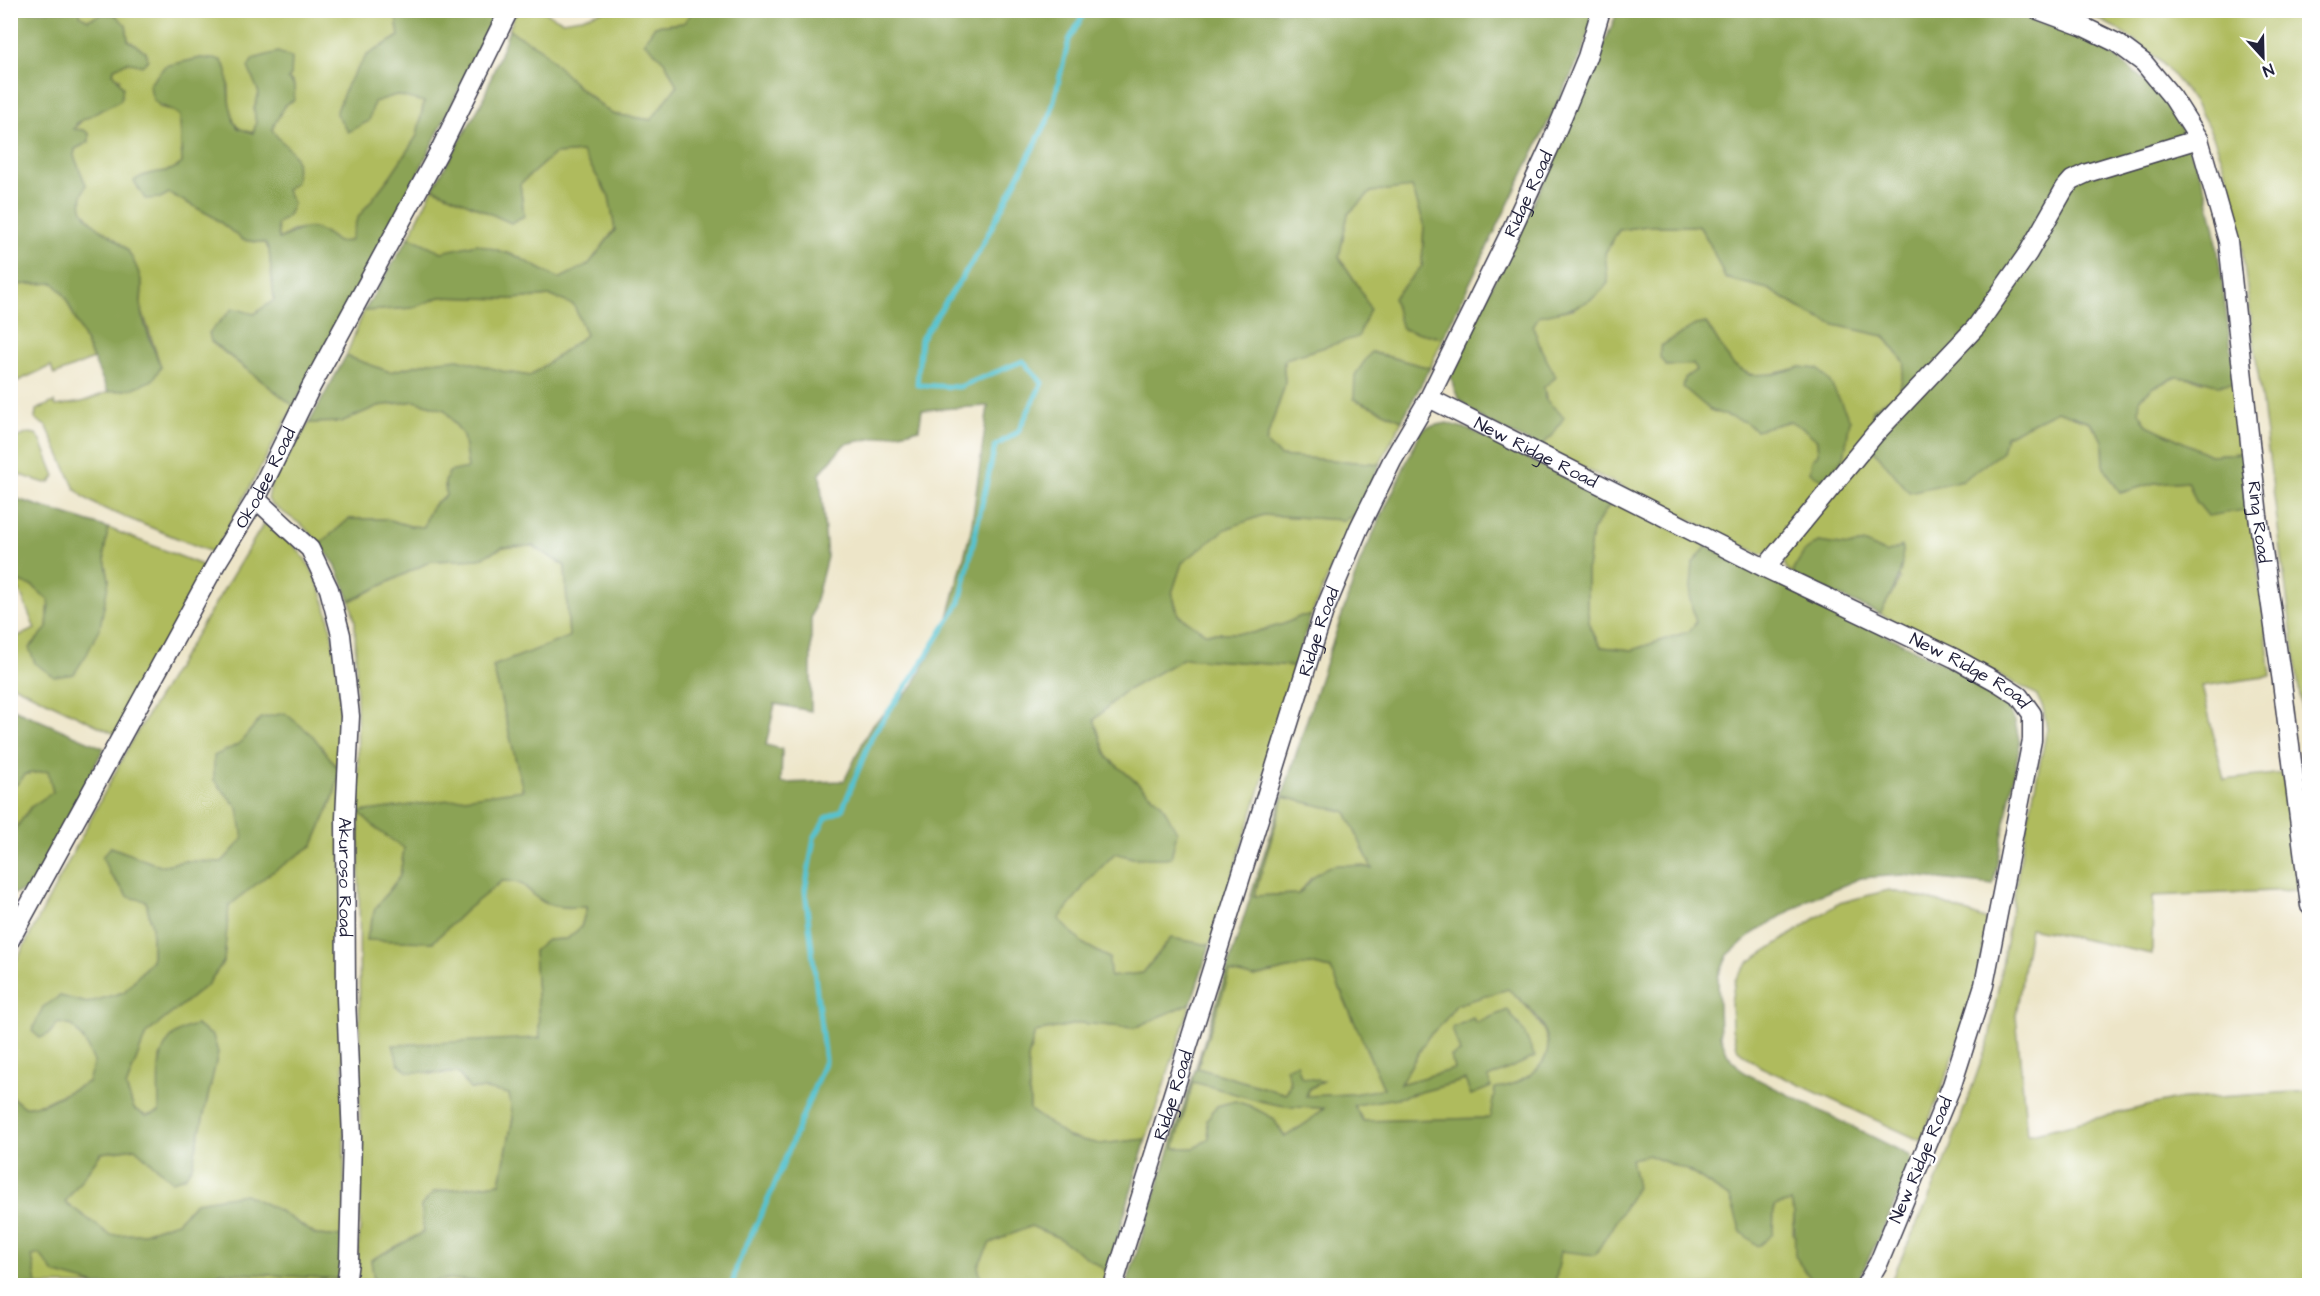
<svg xmlns="http://www.w3.org/2000/svg" width="2320" height="1296" font-family="'Architects Daughter',sans-serif">
  <style>
    .green { fill: #afbb5d; stroke: #686e4c; stroke-width: 1.5; fill-rule: evenodd }
    .forest { fill: #8ba354; stroke: #566248; stroke-width: 1.5; fill-rule: evenodd }
    .lines { fill: none; stroke-linecap: round; stroke-linejoin: round }
    .stream { stroke: #57c3d0; stroke-width: 5 }
    .street-casing { stroke: #403f50; stroke-width: 21 }
    .street { stroke: #fff; stroke-width: 18 }
    .labels { text-anchor: middle; dominant-baseline: central; stroke-width: 4.5; stroke-linejoin: round; paint-order: stroke }
    .street-label { font-size: 18px; fill: #22223b; stroke: #fff }
  </style>
  <rect width="100%" height="100%" fill="#fff"/>
  <filter id="ink" filterUnits="userSpaceOnUse"><feTurbulence type="fractalNoise" baseFrequency=".0167" numOctaves="2"/><feDisplacementMap in="SourceGraphic" scale="12" xChannelSelector="R" yChannelSelector="G"/><feConvolveMatrix kernelMatrix="1 2 1 2 8 2 1 2 1" color-interpolation-filters="sRGB"/></filter>
  <filter id="wash" filterUnits="userSpaceOnUse"><feTurbulence type="fractalNoise" baseFrequency=".008" numOctaves="4" result="noise"/><feDisplacementMap in="SourceGraphic" scale="24" xChannelSelector="R" yChannelSelector="G"/><feGaussianBlur stdDeviation="1.35" result="paint"/><feColorMatrix in="noise" values="0 0 0 0 0 0 0 0 0 0 0 0 0 0 0 0 0 1.4 0 .05"/><feComposite in="paint" operator="in"/></filter>
  <g filter="url(#wash)">
    <rect width="100%" height="100%" fill="#ede5c8"/>
    <g class="green">
      <path d="M79,11h316l4,25 -32,20 6,46 23,-7 28,6 -7,35 -26,39 -34,44 -7,22 -13,1 -12,-10 -31,-2 -15,9 -2,-15 11,-8 -2,-26 -10,-53 -4,-8 7,-15 16,-24 -2,-8 -5,-3h-33l4,14 -5,16 2,15 -3,9c-4,-1 -10,-2 -14,-5 -11,-7 -10,-30 -10,-42l-28,-28 -36,8 -6,41 15,4 6,5 2,47c-12,13 -32,5 -48,18l26,17 9,-5 43,23 31,24 22,3 4,7 6,50 -64,42 83,64 -80,147 -114,-46 -15,-9 -10,-9 -28,-62 -12,-8 1,-9 18,-8 2,4 26,-4 26,-10 23,-3 30,-22 -20,-60 1,-23 -15,-34 -33,-26 -12,-14 -2,-13 6,-12 -12,-29 1,-7 7,-3 7,-12 -4,-3 -12,-1 47,-51 -7,-6 1,-5 14,-6 7,2 11,-12 -18,-12 -2,-15 -24,-11 -14,6 -7,-4z"/>
      <polygon points="516,11 543,11 562,21 582,18 603,11 692,11 684,23 655,26 665,62 677,86 652,120 612,114 509,30"/>
      <path d="M2072,11h237v756l-67,-517c-6,-38 -12,-76 -28,-111 -22,-51 -66,-97 -116,-120 -8,-4 -18,-6 -26,-8z"/>
      <polygon points="583,152 609,196 615,229 589,264 559,279 516,256 477,244 442,253 409,237 433,188 511,223 524,216 520,184 554,154"/>
      <path d="M1412,186l12,38 -2,42 -20,63 41,9 -13,30 -59,-16 -17,47 48,21 -22,44 -100,-8 -14,-13c4,-19 13,-37 18,-56 3,-10 -3,-19 1,-28l43,-13 31,-59 -20,-30 9,-43 23,-22z"/>
      <path d="M1647,226h52l10,16 16,36 43,11 42,25 25,11 49,11 21,27 -6,31 -25,38 -106,121 -8,1 -220,-107 13,-12 -9,-48 12,-10 -15,-28 -8,-23 6,-11 34,-6 35,-26 -3,-30 14,-23zM1706,323c9,12 16,30 26,41 18,19 47,9 68,3l41,38 9,15 -6,37 -26,-3 -1,-14 -13,-11 -13,-8 -35,9 -11,-8 -14,-6 -46,-38 11,-8 -3,-6 -27,2c10,-22 13,-38 40,-43z"/>
      <polygon points="54,283 65,296 93,359 54,375 51,366 11,384 10,285"/>
      <polygon points="551,296 574,305 586,335 530,376 430,362 390,372 346,356 364,311 412,308 440,297 511,299"/>
      <path d="M2176,377c21,2 39,8 60,6l7,70 -33,2 -63,-30 -8,-13v-13l15,-12z"/>
      <path d="M415,401l30,9 18,25 5,33 -23,14 1,14c-14,7 -18,16 -22,31l-14,-1 -24,-7h-37l-29,25 -17,-18 -32,-22 -3,-5 3,-15 38,-61 32,-1 37,-16z"/>
      <path d="M2057,411l32,11 14,18 1,27 16,26 34,-10 34,-2 8,20 55,8 20,167 -69,10 22,94 59,-7 15,117 -145,6 -1,58 -122,-26 -14,87 11,120 145,-35 137,-9v194h-420l55,-120 45,-125 33,-191 25,-120 -4,-21 -7,-14 -156,-80 20,-35 -14,-26 -20,-10 -18,3 -30,-4 -24,34c-7,-6 -11,-10 -10,-20l54,-69 36,-37 35,41 54,-11 43,-44z"/>
      <polygon points="29,433 36,434 41,441 55,476 50,482 45,483 11,472 11,440"/>
      <polygon points="1612,501 1707,546 1690,599 1696,622 1690,632 1632,650 1601,647 1590,628 1587,606 1587,568 1592,531"/>
      <polygon points="1359,513 1343,541 1311,616 1301,616 1284,624 1252,633 1205,633 1179,615 1172,593 1182,562 1226,528 1263,515 1344,520"/>
      <path d="M264,523c9,7 21,14 29,22 37,34 43,110 47,157l5,535 -29,-2 -38,-25 -81,-8 -20,20 -36,12 -31,1 -45,-33 36,-49 34,-5 37,32 20,-14 26,-113 -5,-17 -53,20v56l-14,4 -12,-7 -8,-22 20,-53 62,-50 16,-23 4,-55 37,-29 48,-32 21,-49 5,-25 -78,-53 -22,26 -25,36 24,28 5,31 -21,23 -36,-1 -26,5 -49,-19 35,54 6,26v33l-28,32 -37,11 -27,-7 -11,38 9,-11 15,3 12,16 10,20 -7,20 -44,21 -20,4 -13,-11c0,-16 3,-51 -1,-64v-59l121,-231z"/>
      <polygon points="108,528 207,567 117,735 11,684 11,639 35,629 18,587 11,589 11,580 33,586 49,601 47,628 109,580 104,554"/>
      <path d="M533,546l32,20 4,72 -76,28 30,124 -144,41 25,16 -4,29 -25,33 -9,30 67,3 33,-32 36,-29c29,0 21,10 41,21 15,7 29,6 44,4l-6,21 -14,12 -20,1 -13,11 6,87 -112,36 30,-1 12,16h16l24,5 3,23 -13,66 -66,9 -13,14 3,26 -53,28 3,20 27,5h-46l5,-57 -1,-416 -4,-191 -5,-20 81,-40 48,-2 24,-12z"/>
      <polygon points="1184,658 1295,666 1261,785 1210,945 1171,938 1143,973 1110,977 1109,958 1082,943 1058,919 1087,882 1115,853 1133,858 1161,803 1108,758 1093,721 1122,693"/>
      <polygon points="48,771 53,792 31,807 11,836 10,782 16,785 26,774"/>
      <polygon points="1284,797 1346,812 1372,868 1358,865 1311,878 1299,894 1254,896"/>
      <polygon points="1889,890 1939,902 1987,920 1978,978 1950,1067 1921,1141 1759,1066 1738,1050 1732,1029 1731,1002 1735,980 1749,962 1839,903"/>
      <polygon points="1310,964 1331,969 1384,1089 1353,1094 1306,1096 1309,1089 1321,1082 1301,1077 1297,1064 1286,1094 1197,1068 1230,972 1254,977"/>
      <path d="M1508,989c25,22 62,59 23,87 -6,4 -16,6 -21,11 -8,7 -14,22 -19,31l-128,3 -9,-16 48,-8 64,-17 5,15 16,-17 21,-67 -33,12 -2,-4 -18,50 -55,15 28,-47 17,-17 11,-15z"/>
      <polygon points="1191,1003 1146,1139 1100,1144 1068,1137 1030,1110 1028,1058 1035,1032 1081,1023 1134,1028"/>
      <path d="M1193,1082c31,7 62,20 93,24 13,2 26,1 38,2l-16,14 -23,15 -12,-19 -23,-12 -15,-5 -18,5 -10,13 2,19 -14,10 -21,1z"/>
      <polygon points="1648,1155 1689,1171 1731,1198 1741,1232 1773,1234 1774,1205 1791,1202 1794,1213 1793,1233 1811,1279 1827,1285 1555,1286 1561,1250 1631,1159"/>
      <polygon points="1031,1226 1057,1237 1108,1272 1103,1285 982,1285 978,1266 990,1243"/>
      <polygon points="40,1254 79,1279 96,1285 37,1285 32,1256"/>
      <polygon points="221,1272 342,1279 341,1286 201,1286"/>
      <polygon points="450,1279 496,1283 500,1285 407,1286"/>
    </g>
    <g class="forest">
      <path d="M10,11h69l2,5 7,4 14,-6h12l12,11 2,15 18,12 2,8 -6,6 -14,-4 -14,6 -1,5 10,14 -2,13 -44,23 -3,6 10,1 5,4v8l-14,7 -1,7 12,29c-19,38 25,43 42,66 6,9 13,25 14,35 0,8 -2,15 -1,23 4,20 12,39 20,58l-8,13 -22,9 -23,3 -43,-96 -11,-13 -43,2z"/>
      <path d="M395,11h102l-85,175 -118,220 -83,-65 -2,-8 24,-25 21,6 20,-14 -5,-50 -4,-7 -22,-3 -31,-24 -43,-23 -9,5 -15,1 -11,-18c17,-13 36,-5 48,-18l-2,-47c-16,-15 -28,-3 -30,-32l15,-18 36,-8 20,2 6,10 2,31 5,21 4,6 15,5 3,-9 -2,-15 5,-16 -11,-26 5,-8 25,-7 14,6 -1,17 -3,4c8,5 7,12 6,21l-9,5 -13,24c5,11 18,17 23,28 3,7 1,18 1,25l-10,8 7,13 -5,13 -11,8 2,15c26,-12 33,-18 58,3l13,-1 7,-22 34,-44 26,-39 7,-34 -28,-7 -22,7 -5,19 -21,11 -12,-18 11,-30 20,-29 32,-19z"/>
      <path d="M692,11h903l-12,40 -140,287 -41,-9 -9,-31 29,-32 2,-42 -12,-37 -41,5 -23,22 -9,43 20,30 11,22 -12,28 -73,22c-4,10 2,18 -1,28 -5,19 -14,37 -18,56l14,13 100,8 -21,49 -15,7 -81,-5 -37,14 -44,34 -10,30 6,22 27,18h47l32,-9 17,-8h10l-16,50 -111,-8 -62,35 -28,27 14,38 53,45 16,29 -6,26h-38l-18,-5 -28,29 -28,37 23,24 27,15 1,19 33,-4 28,-35 39,7 -19,58 -57,25 -53,-5 -46,9 -7,26 2,52 38,27 32,7 46,-5 -38,133 -51,-35 -26,-11 -41,17 -12,23 4,19 -269,1 -1,-7h-69l-3,7h-140l-4,-3 -46,-4 -49,7 -27,-6 -3,-20 53,-28 -3,-26 13,-14 66,-9 13,-65 -4,-24 -23,-5h-16l-12,-16 -50,-1 -10,-9 -5,-18 147,-7 -6,-87 13,-11 20,-1 14,-12 6,-20c-15,0 -29,2 -43,-5 -21,-11 -13,-21 -42,-21l-36,29 -33,32 -67,-2 9,-31 25,-33 4,-28 -25,-17 -20,-19 164,-22 -30,-124 76,-29 -4,-71 -32,-20 -30,1 -24,12 -48,2 -81,40 -15,-37 -15,-20 29,-25h37l24,7 14,1c4,-15 8,-24 22,-31l-1,-14 4,-10 19,-4 -5,-33 -18,-25 -30,-9 -37,5 -37,16 -32,1 37,-67 44,16 40,-10 28,-3 48,13 24,4 56,-41 -12,-30 -23,-9 -40,3 -71,-2 -28,11 -48,3 45,-74 33,15 35,-8 39,12 43,23 30,-15 26,-34 -6,-34 -27,-44 -28,2 -34,30 4,32 -13,7 -78,-35 49,-86 27,-72 31,18 40,41 32,25 39,6 26,-34 -12,-24 -21,-20 11,-16 29,-3zM988,406l-17,124 -25,95 -35,64 -40,37 -27,55 -63,2 1,-34 -16,-4 9,-41 36,7v-92l16,-62 -7,-84 25,-29 74,-15 3,-19z"/>
      <path d="M1618,11h382l75,21 43,27 38,31 25,37 25,63 9,40 21,153 -19,2 -16,-6 -25,-2 -22,10 -14,11 -1,14 8,13 63,30 33,-2 8,56 -43,7 -12,-15 -8,-20 -34,2 -34,10 -16,-26 -1,-27 -13,-18 -33,-11 -51,25 -4,16 -39,28 -54,12 -35,-42 -2,-41 27,-15 6,-31 -21,-27 -49,-11 -25,-11 -42,-25 -43,-11 -16,-36 -10,-16h-52l-28,4 -14,23 3,30c-17,24 -42,27 -69,33l-6,10 8,23 15,28 -12,10 1,12 19,18 -11,18 -13,12c-27,-13 -63,-25 -82,-50 -5,-8 -7,-19 -8,-28l103,-206z"/>
      <polygon points="1706,323 1732,364 1750,375 1775,374 1800,367 1818,369 1830,382 1850,420 1844,457 1824,481 1810,472 1812,460 1818,454 1817,440 1804,429 1790,421 1756,430 1745,422 1710,410 1683,387 1685,378 1696,370 1693,364 1666,366 1660,357 1661,346 1695,325"/>
      <polygon points="1371,352 1430,368 1402,420 1354,399 1355,375"/>
      <path d="M1447,423l26,8 139,70 -20,30 -5,37v38l3,22 11,19 31,3 58,-19 6,-9 -6,-23 3,-36 14,-17 271,135 21,12 16,28 5,23 -27,141 -90,-10 -42,3 -53,22 -56,34 -24,21 -10,22 2,58 8,20 15,17 168,84 1,12 -56,117h-29l-16,-6 -16,-23 -1,-43 -3,-11 -17,4 -1,28 -15,12 -17,-14 -11,-34 -41,-27 -41,-16 -17,4 6,28 -42,68 -34,-4 -6,34 -429,1 193,-604 41,-120 60,-129 7,-6zM1284,797l62,15 26,56c-40,-6 -47,-7 -73,26l-45,2zM1310,964l21,5 53,120 -31,5 -47,2 3,-7 14,-8 -22,-4 -4,-14 -11,5 5,16 -5,10 -89,-26 33,-96 23,5zM1508,989c12,10 28,23 35,38 18,34 -18,58 -48,61l-5,30 -127,3 -9,-16 48,-8 63,-17 6,15 20,-8 -3,-9 47,-21 -11,-25 -16,-22 -32,13 -3,-5 -21,10 8,24 -9,4 3,13 -54,15 28,-47 17,-17 11,-15zM1193,1082c31,7 61,20 93,24 12,2 25,1 38,2l-16,14 -23,15 -12,-19 -23,-12 -15,-5 -18,5 -10,13 2,19 -14,10h-21z"/>
      <polygon points="11,497 108,528 104,554 109,580 100,627 87,654 74,674 54,677 35,663 29,648 47,628 49,601 33,586 11,580"/>
      <path d="M1818,542l30,4 18,-3 20,10 16,-7c3,27 -9,45 -22,68l-86,-38 -1,-6 11,-18z"/>
      <polygon points="11,708 104,748 30,889 11,895 10,836 31,807 53,792 48,771 26,774 16,785 11,782"/>
      <path d="M285,713l28,23 27,35 -6,24 -21,50 -48,32 -36,29 -5,55 -16,23 -62,50 -20,53 8,22 12,7 13,-4c0,-37 -8,-77 37,-87l17,11 5,17 -26,113 -7,11 -13,4 -37,-33 -34,5 -36,49 45,33 31,-1 36,-12 19,-20 49,-8 33,16 38,25 29,2 -3,42 -121,-7 -20,13h-105l-42,-12 -14,-19 -8,2 5,29h-26l-1,-189 14,11 20,-3 44,-22 6,-20 -9,-20 -12,-16 -15,-3 -9,11 -9,4 -8,-7 11,-24 17,-11 27,7 37,-11 28,-32v-33l-6,-26 -17,-4 -19,-23 -8,-17 9,-10 49,19 26,-5 36,1 21,-23 -5,-31 -24,-28v-24l25,-12 22,-26z"/>
    </g>
    <g class="lines">
      <polyline class="stream" points="732,1286 737,1265 772,1191 825,1061 805,890 814,838 826,818 842,810 873,734 914,675 960,602 995,446 1018,432 1042,383 1023,361 959,387 917,385 921,339 977,255 1050,116 1069,40 1086,10"/>
    </g>
  </g>
  <g filter="url(#ink)">
    <g class="lines">
      <g class="street-casing">
        <g id="street">
          <path id="s1" d="M2038,10l46,17 33,16 27,20 29,35 26,41 29,102 30,275 24,166 28,224"/>
          <path id="s2" d="M1429,398l336,170 189,90 45,25 20,13 13,18v26l-48,245 -32,100 -73,177 -14,24"/>
          <path id="s3" d="M256,499l54,50 19,40 12,46 9,81 -5,102 1,180 6,139 -3,124 -3,25"/>
          <polyline points="1765,568 1875,434 1976,327 2028,253 2065,188 2072,180 2087,173 2199,139"/>
          <path id="s4" d="M10,940l206,-376 40,-65 55,-112 130,-239 68,-138"/>
          <path id="s5" d="M1113,1286l210,-672 36,-86 33,-67 37,-63 82,-167 40,-87 36,-87 14,-47"/>
        </g>
      </g>
      <use href="#street" class="street"/>
    </g>
  </g>
  <g class="labels">
    <g class="street-label">
      <text stroke="none"><textPath href="#s5" startOffset="1172">Ridge Road</textPath></text>
      <text stroke="none"><textPath href="#s2" startOffset="120">New Ridge Road</textPath></text>
      <text stroke="none"><textPath href="#s4" startOffset="528">Okodee Road</textPath></text>
      <text stroke="none"><textPath href="#s1" startOffset="602">Ring Road</textPath></text>
      <text stroke="none"><textPath href="#s5" startOffset="686">Ridge Road</textPath></text>
      <text stroke="none"><textPath href="#s2" startOffset="606">New Ridge Road</textPath></text>
      <text stroke="none"><textPath href="#s3" startOffset="408">Akuroso Road</textPath></text>
      <text stroke="none"><textPath href="#s5" startOffset="200">Ridge Road</textPath></text>
      <text transform="translate(1921 1160) rotate(-67)">New Ridge Road</text>
    </g>
  </g>
  <rect width="2320" height="1296" fill="none" stroke="#fff" stroke-width="36"/>
  <g transform="translate(2263 57) rotate(158)" stroke="#ffffff" stroke-width="4.5" paint-order="stroke">
  <path d="M0-4.5L10 22L0 15L-10 22Z" fill="#22223b"/>
  <text y="-9" font-size="16" font-weight="bold" text-anchor="middle" fill="#22223b">N</text>
  </g>
</svg>
